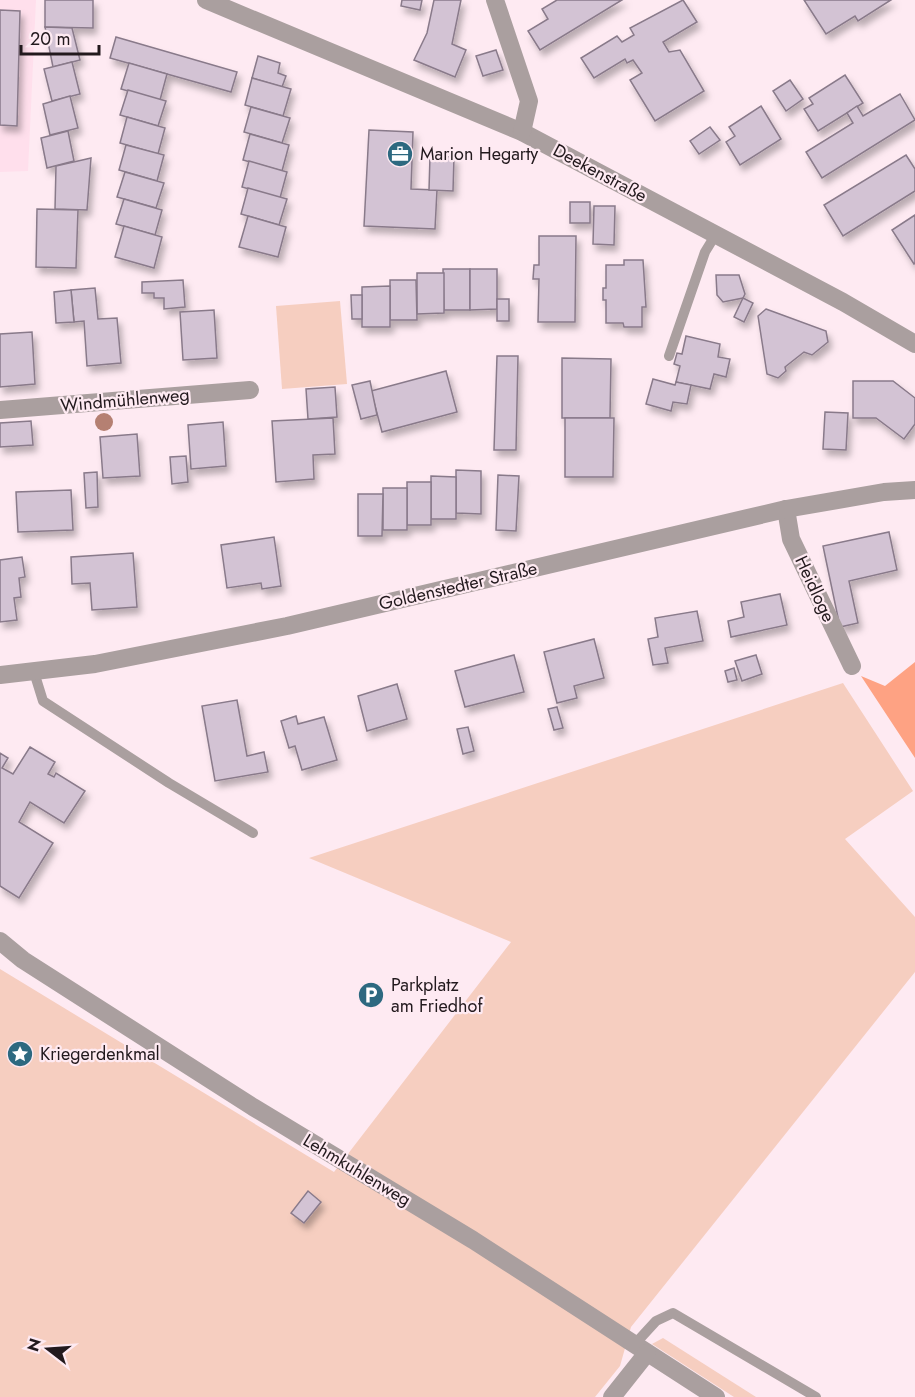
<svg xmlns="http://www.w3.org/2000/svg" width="915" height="1397" font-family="Jost,sans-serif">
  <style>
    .built { fill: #ffdfec }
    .green { fill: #f6cec0 }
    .forest { fill: #fea283 }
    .building { fill: #d3c3d4; stroke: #897a8a; stroke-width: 1.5; filter: url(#shadow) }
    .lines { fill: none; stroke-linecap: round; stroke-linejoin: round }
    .lane { stroke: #aa9f9f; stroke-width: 10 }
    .street { stroke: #aa9f9f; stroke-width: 18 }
    .tree { fill: #b58072 }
    .labels { text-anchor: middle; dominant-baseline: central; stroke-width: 4.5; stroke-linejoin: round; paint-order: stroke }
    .poi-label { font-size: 18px; fill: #22191d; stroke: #feeaf2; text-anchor: start }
    .street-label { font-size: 18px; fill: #22191d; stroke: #feeaf2 }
  </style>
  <defs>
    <filter id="shadow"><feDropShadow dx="3.5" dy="6" stdDeviation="3" flood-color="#0004"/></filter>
  </defs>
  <rect width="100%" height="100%" fill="#feeaf2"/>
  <polygon class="built" points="0,0 36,0 28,171 0,172"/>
  <g class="green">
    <polygon points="340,301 347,384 282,389 276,306"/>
    <polygon points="843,683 913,791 845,839 915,917 915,972 631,1327 620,1366 595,1397 0,1397 0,969 334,1172 511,942 309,858"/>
    <polygon points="663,1338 756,1397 734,1397 652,1344"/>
  </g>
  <polygon class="forest" points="915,662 915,758 861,676 885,686"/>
  <g class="building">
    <polygon points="45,0 93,0 93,28 45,27"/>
    <polygon points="402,0 422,0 420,10 401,6"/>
    <polygon points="434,0 461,0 452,44 466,50 455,77 414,60 427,33"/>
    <polygon points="557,0 622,0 540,50 528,31 548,19 542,9"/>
    <polygon points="683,0 697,22 663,42 669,52 680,50 704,91 655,121 630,80 642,73 633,60 627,63 625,59 594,78 581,58 617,36 622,42 634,35 630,28"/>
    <polygon points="804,0 891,0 858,21 855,16 826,34"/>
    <polygon points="0,10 20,11 17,126 0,125"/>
    <polygon points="45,27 72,28 80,60 53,67"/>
    <polygon points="116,37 237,72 231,92 110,58"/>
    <polygon points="496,50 503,70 483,76 476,56"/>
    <polygon points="258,56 280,63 278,73 286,76 282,87 252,78"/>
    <polygon points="72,62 80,94 52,101 44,69"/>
    <polygon points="129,63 167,74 160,100 121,89"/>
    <polygon points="845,75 863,103 818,131 804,109 813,104 809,98"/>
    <polygon points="252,78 291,89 283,116 245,105"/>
    <polygon points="790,80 803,99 786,111 773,91"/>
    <polygon points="128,90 166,101 158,126 120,115"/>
    <polygon points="900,94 915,120 822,178 806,152 853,123 847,113 857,106 863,116"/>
    <polygon points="70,96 78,128 50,135 43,104"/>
    <polygon points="761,106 781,139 740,165 726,142 735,136 729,127"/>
    <polygon points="251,107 290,118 282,143 244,132"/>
    <polygon points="127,117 165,128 158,154 120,143"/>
    <polygon points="710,127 720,140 699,154 690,141"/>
    <polygon points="369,130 413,132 411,189 437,190 435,229 364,226"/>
    <polygon points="68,131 74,161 47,168 41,138"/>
    <polygon points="250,134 289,145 282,171 243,160"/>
    <polygon points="126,145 164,155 157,181 119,170"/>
    <polygon points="906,155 915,169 915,191 843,236 824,205"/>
    <polygon points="430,156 454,157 453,191 429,190"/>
    <polygon points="91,158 87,210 55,209 56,166"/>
    <polygon points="249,161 287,172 280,198 242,187"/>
    <polygon points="125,172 164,183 156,208 117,197"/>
    <polygon points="248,188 287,199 279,225 241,214"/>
    <polygon points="124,199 162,210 155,235 116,224"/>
    <rect x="570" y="202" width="20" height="21"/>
    <polygon points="594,206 615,206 614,245 593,244"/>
    <polygon points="37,209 78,210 76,268 36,267"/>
    <polygon points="915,215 915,263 914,264 892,230"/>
    <polygon points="248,216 286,227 278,257 239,247"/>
    <polygon points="124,226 162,237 154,268 115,257"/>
    <polygon points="539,236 576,236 575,322 538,322 539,279 533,279 534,265 539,265"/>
    <polygon points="624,260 643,260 646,307 642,307 642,327 624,327 623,323 606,323 606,300 603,300 603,288 606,288 606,265 624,265"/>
    <polygon points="443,269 470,269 470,310 444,310"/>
    <polygon points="470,269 497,269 497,309 470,310"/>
    <polygon points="417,273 444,273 444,313 417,314"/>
    <polygon points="716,275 739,275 745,294 743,298 723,302 717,295"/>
    <polygon points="183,280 185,307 164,309 164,298 154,298 154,293 142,293 142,282"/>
    <polygon points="390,280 416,280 417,320 390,320"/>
    <polygon points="390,286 390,327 362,327 362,287"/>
    <polygon points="95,288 98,319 117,318 121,363 87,366 84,321 74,322 71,290"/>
    <polygon points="71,290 74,322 56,323 54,292"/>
    <polygon points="351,295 362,295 362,319 352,319"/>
    <polygon points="743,298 753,303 744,322 734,317"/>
    <rect x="497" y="299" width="12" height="22"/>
    <polygon points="766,309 826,331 828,342 812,355 804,352 785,367 786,371 778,378 767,374 758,316"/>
    <polygon points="214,310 217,358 183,360 180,312"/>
    <polygon points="32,332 35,384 0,387 0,334"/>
    <polygon points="686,336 720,344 718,357 730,359 726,377 714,374 710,389 676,382 680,366 674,364 677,353 682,354"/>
    <polygon points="497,356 518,356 516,450 494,450"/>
    <polygon points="562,358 611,359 610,418 562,418"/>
    <polygon points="446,371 457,412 382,432 371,391"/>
    <polygon points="653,379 675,385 676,382 691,385 687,404 673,402 671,411 646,404"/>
    <polygon points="370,381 377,415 361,419 352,385"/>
    <polygon points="853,381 893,381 915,398 915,424 904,439 876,418 853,418"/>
    <polygon points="335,387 337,417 308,419 306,389"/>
    <polygon points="825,412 848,413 846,450 823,449"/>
    <polygon points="333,418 335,454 313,455 314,479 276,482 272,421"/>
    <polygon points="565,418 614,418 613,477 565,477"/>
    <polygon points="31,421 33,445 0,447 0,423"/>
    <polygon points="223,422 226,466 191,469 188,425"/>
    <polygon points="137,434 140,476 103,478 100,437"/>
    <polygon points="186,456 188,482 172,484 170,457"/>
    <polygon points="456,470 481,471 481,514 456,513"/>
    <polygon points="97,472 98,507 86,508 84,473"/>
    <polygon points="498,475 519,476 516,531 496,530"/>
    <polygon points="431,476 456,477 456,519 431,519"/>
    <rect x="407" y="482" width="24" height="43"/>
    <rect x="383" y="488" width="24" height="42"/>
    <polygon points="71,490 73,530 18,532 16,492"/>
    <polygon points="358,494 383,494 382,536 358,536"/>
    <polygon points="889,532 897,570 849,581 858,623 840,627 823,546"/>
    <polygon points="274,537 281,586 262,589 261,583 227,588 221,545"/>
    <polygon points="133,553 137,607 92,610 90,583 72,584 71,557"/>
    <polygon points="22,557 25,577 19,578 21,597 14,598 17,620 0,622 0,560"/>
    <polygon points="780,594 787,625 731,637 728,621 744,617 741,602"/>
    <polygon points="697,611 703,641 665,648 668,663 653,665 648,639 658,637 655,618"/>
    <polygon points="594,639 604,678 574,686 577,698 557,703 544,652"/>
    <polygon points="514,655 524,692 465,707 455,671"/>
    <polygon points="756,655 762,674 742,681 735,661"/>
    <polygon points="734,668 737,680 728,682 725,671"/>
    <polygon points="397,684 407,719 367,731 358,696"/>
    <polygon points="237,700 247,756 264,752 268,772 215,781 202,706"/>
    <polygon points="557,707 563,728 554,730 548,709"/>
    <polygon points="296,716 298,724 324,717 337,760 302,770 295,746 289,748 281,721"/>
    <polygon points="468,727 474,751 463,754 457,729"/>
    <polygon points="30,747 55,762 48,774 54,777 56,773 85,791 64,823 30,802 19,822 53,843 19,898 0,886 0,753 8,758 2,768 13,774"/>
    <polygon points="308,1191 321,1202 304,1223 291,1213"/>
  </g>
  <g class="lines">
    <g class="lane">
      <polyline points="669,356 705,252 716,234"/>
      <polyline points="34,672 43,701 169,783 253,833"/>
      <polyline points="634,1345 656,1321 673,1313 816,1397"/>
    </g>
    <g class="street">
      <polyline points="206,0 522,132 843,302 915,344"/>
      <polyline points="495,0 529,101 522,132"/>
      <polyline points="0,410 250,390"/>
      <polyline points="786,509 791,539 852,666"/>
      <polyline points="0,675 95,664 287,626 786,509 884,492 915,490"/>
      <polyline points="0,941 23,960 253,1107 473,1240 716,1397"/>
      <polyline points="612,1397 647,1353"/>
    </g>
  </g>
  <circle class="tree" cx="104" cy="422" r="9"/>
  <defs>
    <g id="office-disc" transform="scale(1.35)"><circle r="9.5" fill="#2d6980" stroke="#feeaf2"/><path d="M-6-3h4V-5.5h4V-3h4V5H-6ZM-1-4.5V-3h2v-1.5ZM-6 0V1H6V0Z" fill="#fff"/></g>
    <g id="parking-disc" transform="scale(1.35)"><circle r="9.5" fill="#2d6980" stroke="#feeaf2"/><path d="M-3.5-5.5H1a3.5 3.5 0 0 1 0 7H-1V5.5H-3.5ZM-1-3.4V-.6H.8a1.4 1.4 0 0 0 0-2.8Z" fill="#fff"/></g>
    <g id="sight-disc" transform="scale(1.35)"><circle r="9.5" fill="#2d6980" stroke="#feeaf2"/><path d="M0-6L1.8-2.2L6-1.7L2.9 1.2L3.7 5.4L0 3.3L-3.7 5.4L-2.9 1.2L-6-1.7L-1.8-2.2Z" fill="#fff"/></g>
  </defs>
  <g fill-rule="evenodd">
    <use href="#office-disc" x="400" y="154"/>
    <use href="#parking-disc" x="371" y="995"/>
    <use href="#sight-disc" x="20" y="1054"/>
  </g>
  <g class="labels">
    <g class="poi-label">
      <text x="420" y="154">Marion Hegarty</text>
      <text x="391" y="985">Parkplatz<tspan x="391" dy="21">am Friedhof</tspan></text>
      <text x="40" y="1054">Kriegerdenkmal</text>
    </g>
    <g class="street-label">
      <text transform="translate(600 173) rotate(28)">Deekenstraße</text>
      <text transform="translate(125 400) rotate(-5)">Windmühlenweg</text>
      <text transform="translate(458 586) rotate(-13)">Goldenstedter Straße</text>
      <text transform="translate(815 589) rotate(65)">Heidloge</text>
      <text transform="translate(357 1170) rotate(31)">Lehmkuhlenweg</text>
    </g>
  </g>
  <g transform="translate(48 1349) rotate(287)" stroke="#feeaf2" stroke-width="4.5" paint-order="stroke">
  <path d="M0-4.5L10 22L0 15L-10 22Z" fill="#22191d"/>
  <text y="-9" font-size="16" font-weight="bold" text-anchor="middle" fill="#22191d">N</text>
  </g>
  <path d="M21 45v9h78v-9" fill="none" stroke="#22191d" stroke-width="3"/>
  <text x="30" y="45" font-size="18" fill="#22191d" stroke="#feeaf2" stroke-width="4.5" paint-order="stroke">20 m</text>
</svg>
